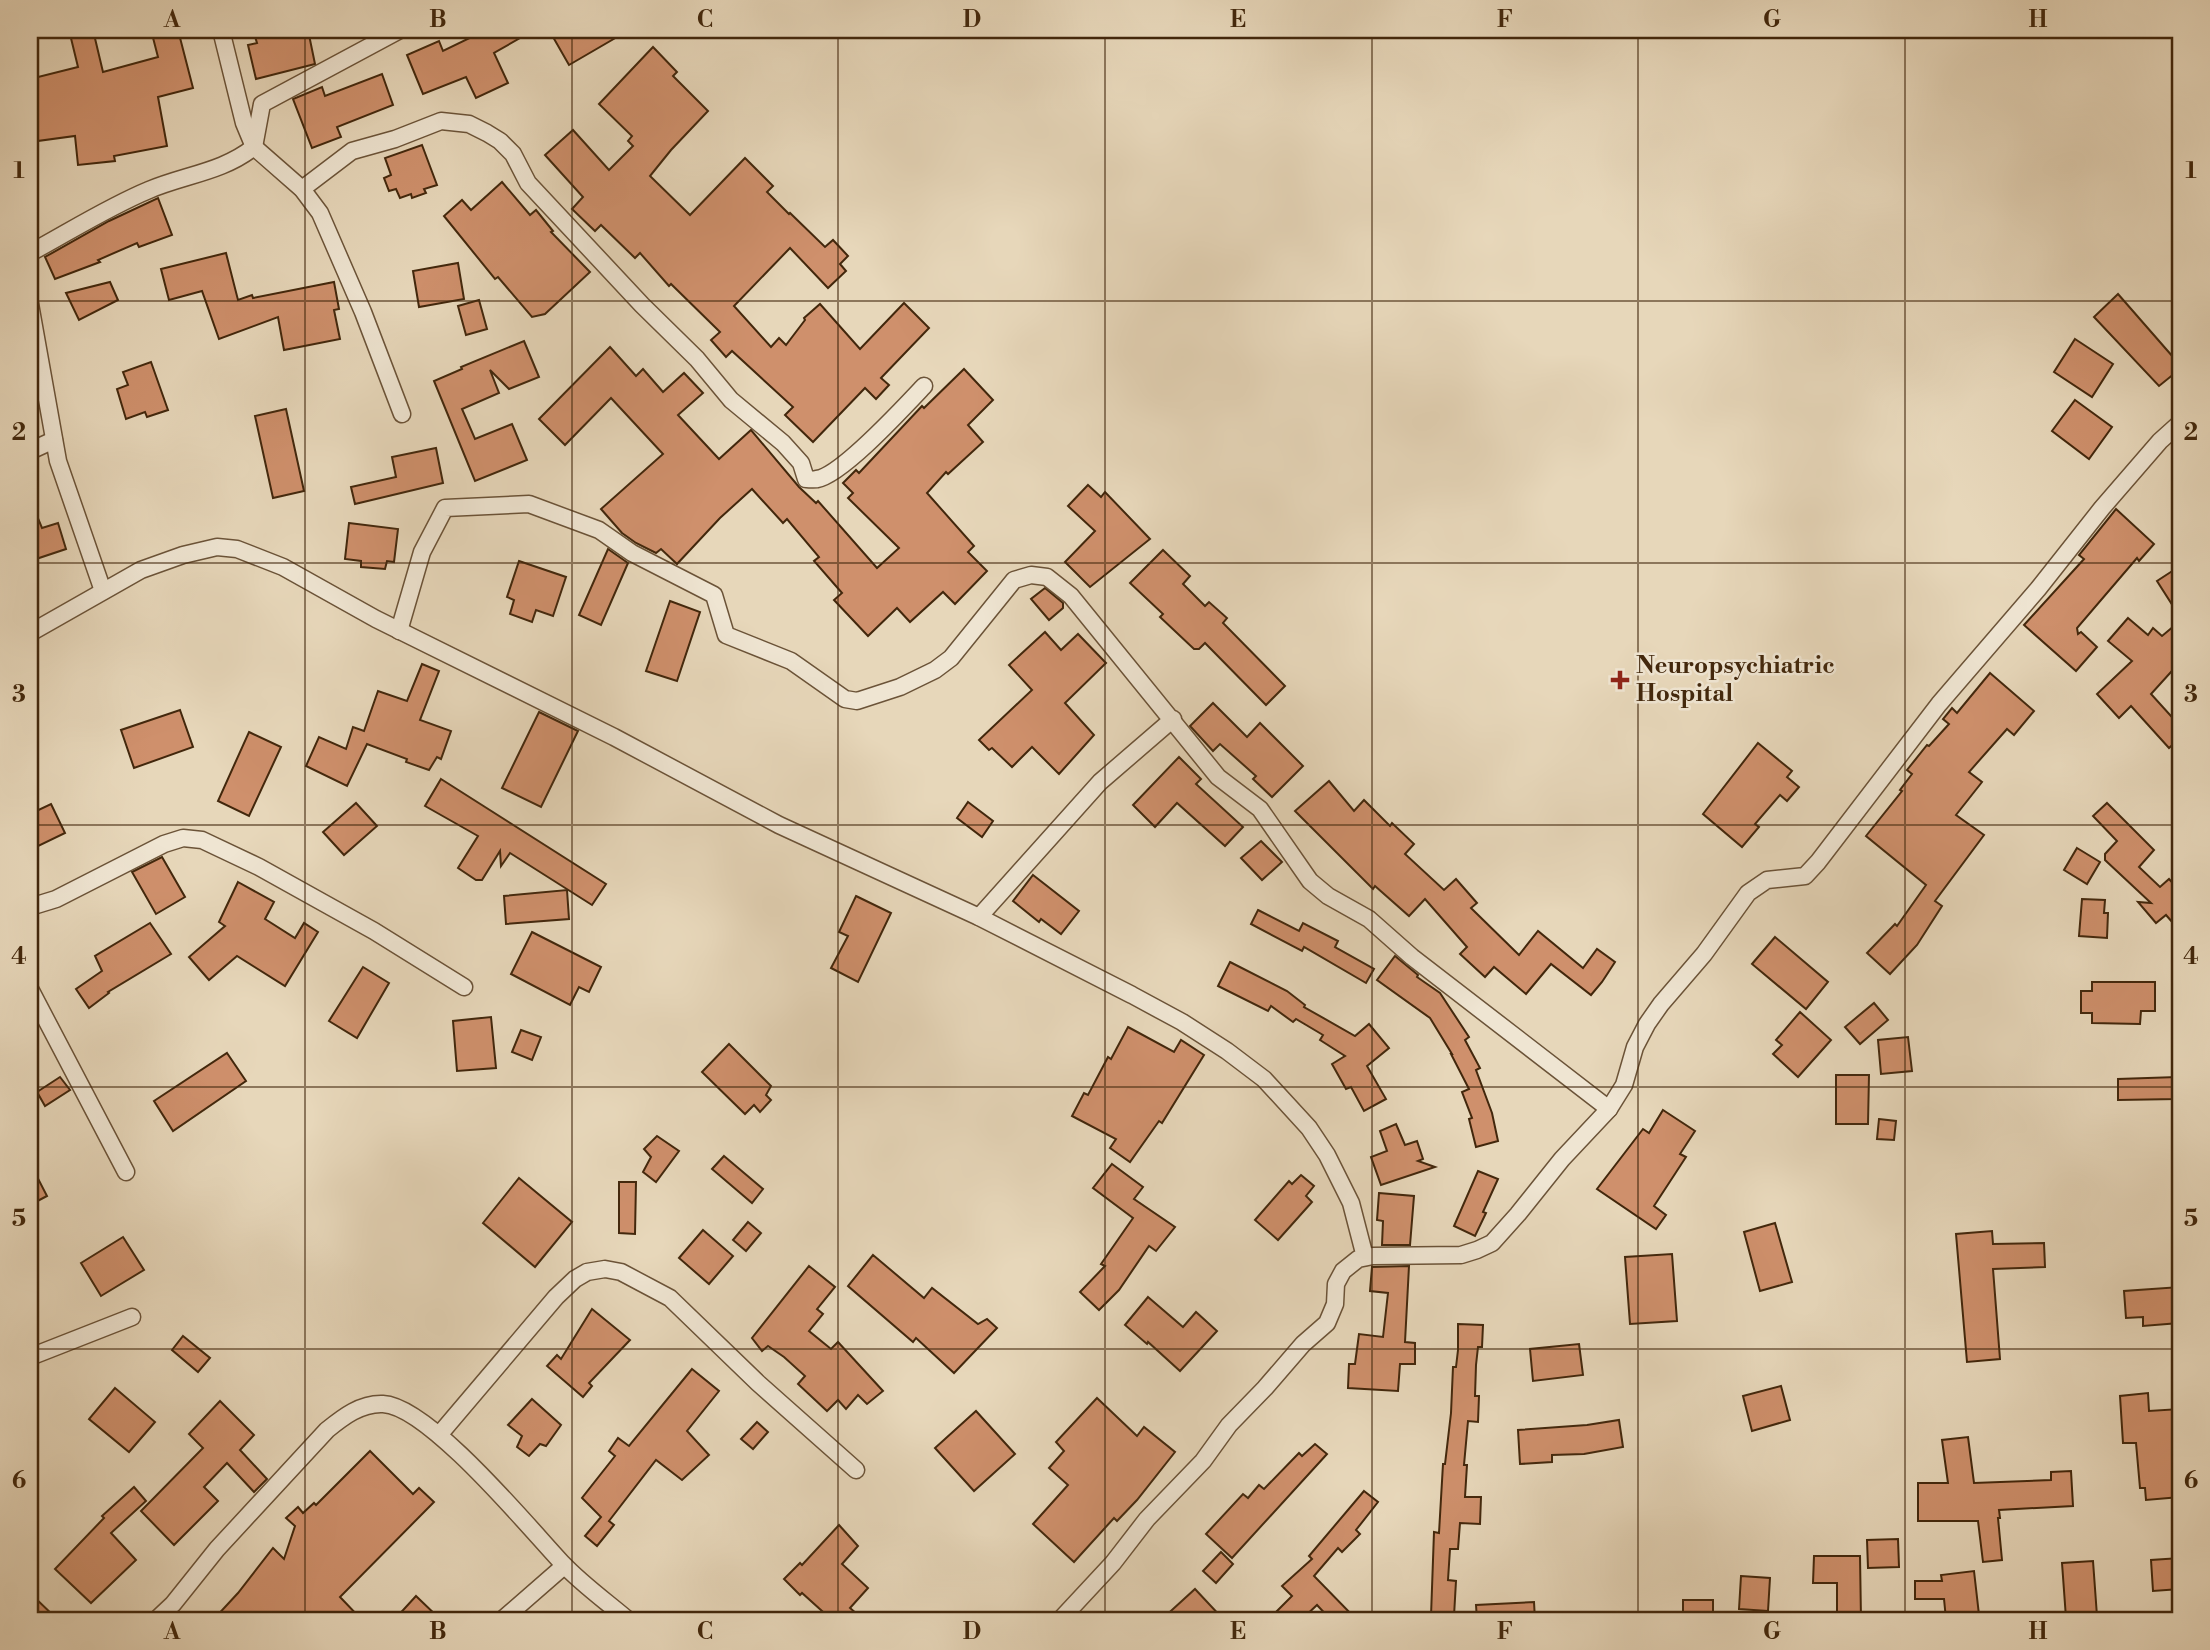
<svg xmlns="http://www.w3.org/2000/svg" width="2210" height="1650" font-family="'Libre Bodoni',serif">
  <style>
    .building { fill: #cf906c; stroke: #42270c; stroke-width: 2 }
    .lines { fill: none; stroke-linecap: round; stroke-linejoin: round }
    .minor-casing { stroke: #6b5338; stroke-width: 19 }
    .minor { stroke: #efe5d2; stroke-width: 16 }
    .grid { fill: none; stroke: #42270c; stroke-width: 2; stroke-opacity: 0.55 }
    .poi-dot { fill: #8f2418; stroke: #efe5d2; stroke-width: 2.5 }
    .labels { text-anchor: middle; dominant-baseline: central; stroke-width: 5; stroke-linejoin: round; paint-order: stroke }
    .poi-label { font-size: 24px; font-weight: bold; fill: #42270c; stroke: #efe5d2; text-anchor: start }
    .neatline { fill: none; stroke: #42270c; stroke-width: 2.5 }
    .grid-label { font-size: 23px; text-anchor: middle; font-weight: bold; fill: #42270c }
  </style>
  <rect width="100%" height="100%" fill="#e7d7ba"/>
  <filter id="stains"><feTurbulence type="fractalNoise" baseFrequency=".00286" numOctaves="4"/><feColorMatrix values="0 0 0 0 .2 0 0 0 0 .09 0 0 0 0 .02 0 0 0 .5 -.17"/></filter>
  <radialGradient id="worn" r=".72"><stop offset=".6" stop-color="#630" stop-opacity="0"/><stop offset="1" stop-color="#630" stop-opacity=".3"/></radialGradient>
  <g class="building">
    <polygon points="69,30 93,30 103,72 158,57 151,30 178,30 193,88 158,97 167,146 114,156 115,161 78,165 75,136 30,142 30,79 78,67"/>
    <polygon points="253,30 308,30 315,64 256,79 248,45 257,43"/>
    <polygon points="486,30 534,30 494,53 508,83 476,98 466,77 423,94 407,55 439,41 443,51"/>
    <polygon points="549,30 629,30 569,65"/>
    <polygon points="653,47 677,72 673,76 708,111 671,150 650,176 690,215 745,158 773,186 767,192 789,214 790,213 825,247 833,240 848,256 840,264 846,271 828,288 790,248 734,306 771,347 779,338 786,345 805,320 804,318 820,304 860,349 904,303 929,328 881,378 889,385 876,399 865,388 813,442 785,415 793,407 732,351 726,357 711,340 720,332 671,284 669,286 640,253 635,258 601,225 595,231 572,209 583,197 545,155 573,130 609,170 633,146 628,141 632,136 599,104"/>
    <polygon points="382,74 393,105 337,127 341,137 312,148 293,99 322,87 325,96"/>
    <polygon points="422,145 437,185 424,189 426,193 412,198 411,194 400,198 396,189 389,191 384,178 391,175 385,158"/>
    <polygon points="502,182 530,215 536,210 553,231 551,232 590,272 545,314 532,317 498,277 495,279 444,216 462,200 471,210"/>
    <polygon points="158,198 172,235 139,247 137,243 98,260 100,262 55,279 45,257 109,221"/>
    <polygon points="226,253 238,300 252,295 253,298 334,282 339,309 334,310 340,339 284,350 278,317 219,339 202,291 169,300 161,269"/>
    <polygon points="458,263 464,299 419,307 413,271"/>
    <polygon points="110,282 118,300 79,320 66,293"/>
    <polygon points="2118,294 2180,365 2180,369 2159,386 2094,317"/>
    <polygon points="479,300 487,329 466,335 458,306"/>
    <polygon points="2075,339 2113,364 2092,397 2054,372"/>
    <polygon points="524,341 539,377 509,389 490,370 499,393 462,409 475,439 512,424 527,460 475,481 434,381 462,369 461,367"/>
    <polygon points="610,347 636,376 643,369 663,392 684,373 703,393 678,415 719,459 751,430 799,487 816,503 818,501 877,568 899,548 848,498 853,493 843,483 856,470 859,473 922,406 924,408 964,369 993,400 968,425 983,442 948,474 946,472 927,493 974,546 968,552 987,571 955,604 943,592 910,622 897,608 868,636 834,600 842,593 814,561 819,557 787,519 783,523 752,489 720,518 677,564 661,549 656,553 636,543 622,533 601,509 663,454 611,398 565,445 539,419"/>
    <polygon points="151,362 168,410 147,417 145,412 126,419 117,389 128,385 123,372"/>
    <polygon points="2075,400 2112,427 2089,459 2052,431"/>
    <polygon points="286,409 304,491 273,498 255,416"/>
    <polygon points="436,448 443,483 355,504 351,487 396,477 392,457"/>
    <polygon points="1088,485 1101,497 1105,492 1150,539 1090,587 1065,562 1095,531 1068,506"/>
    <polygon points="30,499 42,528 58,523 66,549 30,561"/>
    <polygon points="2116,509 2154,544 2139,561 2137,558 2077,628 2078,634 2081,632 2097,647 2076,671 2024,625 2084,559 2079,555"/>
    <polygon points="349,523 398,529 394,562 387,561 385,569 361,567 361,561 345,559"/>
    <polygon points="608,549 628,563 601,625 579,615"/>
    <polygon points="1163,550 1190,576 1183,584 1205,606 1209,602 1227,618 1223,623 1285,686 1266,705 1205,643 1199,649 1194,649 1160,617 1163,614 1130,583"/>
    <polygon points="519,561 566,577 553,616 536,610 532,622 510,614 514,600 507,597"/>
    <polygon points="2180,566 2180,617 2157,581"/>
    <polygon points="1045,588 1063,603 1063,608 1049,620 1031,599"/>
    <polygon points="670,601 700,612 677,681 646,671"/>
    <polygon points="2128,618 2148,635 2153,628 2162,636 2180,621 2180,662 2151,694 2180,726 2180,738 2169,748 2131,706 2119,718 2097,694 2132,661 2108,641"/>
    <polygon points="1045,632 1061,650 1078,634 1106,663 1065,703 1094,735 1059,774 1032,747 1012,767 992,748 989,750 979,740 1032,690 1009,665"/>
    <polygon points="422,664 439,671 420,720 451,731 441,759 437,757 429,770 406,762 407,759 367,744 347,786 306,766 319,737 346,749 353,727 364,731 378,691 407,701"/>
    <polygon points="1990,673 2034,711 2014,735 2007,729 1969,772 1982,782 1956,815 1984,835 1935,901 1942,906 1917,945 1890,974 1867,953 1895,924 1897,926 1926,885 1866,836 1902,791 1900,790 1912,774 1907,770 1927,745 1929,746 1949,724 1943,719 1952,708 1957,713"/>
    <polygon points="1213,703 1247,737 1260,723 1303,766 1272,797 1253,779 1256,776 1220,744 1213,751 1190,726"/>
    <polygon points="180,710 193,747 134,768 121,730"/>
    <polygon points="539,712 578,731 541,807 502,788"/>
    <polygon points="249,732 281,747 249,816 218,801"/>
    <polygon points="1758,743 1792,771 1787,777 1799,787 1787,801 1780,795 1755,824 1759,827 1742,847 1703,814"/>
    <polygon points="1179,757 1201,779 1196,784 1243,827 1225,846 1177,803 1155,827 1133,805"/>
    <polygon points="441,779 606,884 592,905 510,853 501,866 500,851 482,880 476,880 458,868 478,836 425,806"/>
    <polygon points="1329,781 1354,811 1364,800 1390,826 1392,823 1414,844 1405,854 1444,890 1456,879 1477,903 1471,908 1519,955 1538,931 1583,968 1597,949 1615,962 1602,982 1591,995 1551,964 1526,994 1494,967 1485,977 1460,954 1467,947 1425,899 1409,916 1375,886 1373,889 1295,811"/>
    <polygon points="968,802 993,821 982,837 957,818"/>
    <polygon points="356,803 377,826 344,855 323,832"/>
    <polygon points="2107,803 2154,850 2139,867 2160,887 2169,879 2180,891 2180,931 2166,915 2156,923 2138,902 2151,903 2105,860 2105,854 2117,841 2093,816"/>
    <polygon points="51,804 65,833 30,850 30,814"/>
    <polygon points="1261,841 1282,862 1262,880 1241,858"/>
    <polygon points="2077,848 2100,862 2087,884 2064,870"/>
    <polygon points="162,857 185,897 156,914 132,872"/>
    <polygon points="1033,875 1079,911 1061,934 1041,919 1039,922 1013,901"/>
    <polygon points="238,882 274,902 265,919 295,938 304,923 318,932 285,986 237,956 209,980 189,957 225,926 219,922"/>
    <polygon points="567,890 569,919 506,924 504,896"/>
    <polygon points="856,896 891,913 858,982 831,968 848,936 839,932"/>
    <polygon points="2082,899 2105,900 2104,913 2108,913 2107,938 2079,936"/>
    <polygon points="1258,910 1299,931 1303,923 1338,941 1335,947 1374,969 1366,983 1304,947 1302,951 1251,924"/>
    <polygon points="150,923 171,954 108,992 109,993 89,1008 76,989 102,971 95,956"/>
    <polygon points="532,932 601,967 589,992 579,987 570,1005 511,974"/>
    <polygon points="1775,937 1828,982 1806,1009 1752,964"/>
    <polygon points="1395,956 1418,975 1417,977 1440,993 1469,1037 1465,1040 1480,1068 1476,1070 1492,1113 1498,1141 1476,1147 1469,1119 1472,1118 1462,1092 1469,1089 1451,1054 1452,1054 1430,1018 1377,980"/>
    <polygon points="1230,962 1287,991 1305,1005 1304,1007 1355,1036 1369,1024 1389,1048 1367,1066 1386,1099 1364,1111 1351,1087 1346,1089 1332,1064 1345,1056 1320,1040 1323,1035 1296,1019 1293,1022 1271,1006 1268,1011 1218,986"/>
    <polygon points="363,967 389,983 357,1038 329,1021"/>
    <polygon points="2092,982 2155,982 2155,1011 2141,1011 2140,1024 2092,1023 2092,1013 2081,1013 2081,991 2092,991"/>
    <polygon points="1874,1003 1888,1020 1860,1044 1845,1027"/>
    <polygon points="1800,1012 1831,1040 1798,1077 1773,1054 1782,1045 1776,1040"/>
    <polygon points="491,1017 496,1068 457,1071 453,1021"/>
    <polygon points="1128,1027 1174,1052 1181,1040 1204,1055 1162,1123 1159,1121 1130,1162 1110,1148 1116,1139 1072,1116 1084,1093 1088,1095 1108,1057 1111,1059"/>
    <polygon points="521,1030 541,1037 532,1060 512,1052"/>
    <polygon points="1908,1037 1912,1071 1881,1074 1878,1040"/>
    <polygon points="729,1044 771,1086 766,1095 771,1100 760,1112 754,1105 745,1114 702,1072"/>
    <polygon points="227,1053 246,1081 173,1131 154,1101"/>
    <polygon points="1836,1075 1869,1075 1868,1124 1836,1124"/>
    <polygon points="60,1077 70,1090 45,1106 37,1092"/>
    <polygon points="2177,1077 2177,1099 2118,1100 2118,1079"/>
    <polygon points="1663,1110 1695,1131 1680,1154 1686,1157 1654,1206 1666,1215 1656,1229 1597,1189 1643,1129 1649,1133"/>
    <polygon points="1879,1119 1896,1121 1894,1140 1877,1139"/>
    <polygon points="1396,1124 1405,1145 1417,1141 1423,1159 1418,1161 1435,1167 1381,1185 1371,1157 1387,1151 1380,1131"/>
    <polygon points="657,1136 679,1151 656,1182 643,1172 651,1157 644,1149"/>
    <polygon points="724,1156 763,1189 752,1203 712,1169"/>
    <polygon points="30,1163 47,1196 30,1205"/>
    <polygon points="1112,1164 1143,1187 1134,1199 1175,1227 1156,1251 1149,1246 1119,1290 1099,1310 1080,1292 1105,1266 1101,1264 1133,1218 1093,1188"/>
    <polygon points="1478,1171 1498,1179 1483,1212 1486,1213 1475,1236 1454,1226"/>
    <polygon points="1301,1175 1314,1186 1306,1196 1312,1202 1278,1240 1255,1220 1289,1181 1292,1184"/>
    <polygon points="519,1178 572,1222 535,1267 483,1223"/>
    <polygon points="619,1182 636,1182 635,1234 619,1233"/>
    <polygon points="1379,1193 1414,1196 1410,1245 1382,1245 1383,1221 1377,1220"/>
    <polygon points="748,1222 761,1233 746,1251 733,1240"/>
    <polygon points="1775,1223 1792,1282 1760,1291 1744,1232"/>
    <polygon points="703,1230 733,1256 709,1284 679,1258"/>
    <polygon points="1992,1231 1993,1244 2044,1243 2045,1267 1993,1269 2000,1359 1967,1362 1956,1234"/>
    <polygon points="123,1237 144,1270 101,1296 81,1263"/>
    <polygon points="1672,1254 1677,1321 1630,1324 1625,1257"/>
    <polygon points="873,1255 924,1298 932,1288 978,1324 987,1319 997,1328 954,1373 916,1338 913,1342 848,1286"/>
    <polygon points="809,1266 835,1287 817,1309 823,1314 809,1331 831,1349 838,1342 883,1391 867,1404 858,1395 846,1409 838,1400 827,1411 798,1384 805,1376 784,1357 768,1346 762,1351 752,1338"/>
    <polygon points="1409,1266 1405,1342 1415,1343 1415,1364 1400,1364 1398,1391 1348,1388 1349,1364 1355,1364 1359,1334 1383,1337 1388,1293 1370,1291 1372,1267"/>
    <polygon points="2180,1287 2179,1323 2143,1326 2143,1317 2126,1318 2124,1291"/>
    <polygon points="1148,1297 1183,1327 1196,1312 1217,1331 1180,1371 1148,1342 1147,1344 1125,1325"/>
    <polygon points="592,1309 630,1340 589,1383 592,1386 583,1397 547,1366 557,1355 561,1359"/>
    <polygon points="1458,1324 1483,1325 1482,1347 1478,1347 1476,1365 1475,1396 1479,1396 1478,1422 1468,1421 1464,1465 1467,1465 1465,1497 1481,1497 1480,1524 1460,1523 1458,1549 1450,1549 1448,1580 1456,1581 1454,1616 1431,1616 1434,1532 1439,1533 1443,1464 1445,1464 1451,1413 1453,1367 1456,1367 1458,1350"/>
    <polygon points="183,1336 210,1358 198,1372 172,1350"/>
    <polygon points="1579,1344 1583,1375 1533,1381 1530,1349"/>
    <polygon points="692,1369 719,1391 687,1431 709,1455 682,1480 656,1460 609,1521 614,1525 597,1546 585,1536 601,1517 582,1498 615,1456 609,1451 618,1438 629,1446"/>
    <polygon points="1781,1386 1790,1420 1752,1431 1743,1396"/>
    <polygon points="115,1388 155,1422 129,1452 89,1419"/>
    <polygon points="2148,1393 2149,1411 2180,1409 2180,1497 2146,1500 2145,1488 2140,1488 2136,1443 2123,1443 2120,1396"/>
    <polygon points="1097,1398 1137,1436 1144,1427 1175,1452 1137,1500 1117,1521 1114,1518 1074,1562 1033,1524 1068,1485 1049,1468 1064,1451 1056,1442"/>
    <polygon points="532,1399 561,1425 546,1446 540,1444 529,1456 517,1447 522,1436 508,1425"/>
    <polygon points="220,1401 254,1435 240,1450 267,1479 254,1492 227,1463 204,1487 218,1501 174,1545 141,1511 203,1448 189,1434"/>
    <polygon points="976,1411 1015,1454 974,1491 935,1448"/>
    <polygon points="1619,1420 1623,1447 1584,1454 1552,1455 1552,1462 1520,1464 1518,1430 1587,1425"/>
    <polygon points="757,1422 768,1432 753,1449 741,1439"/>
    <polygon points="1968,1437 1974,1483 2051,1480 2051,1472 2071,1471 2073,1506 1999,1510 2000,1518 1998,1518 2002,1560 1983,1562 1978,1521 1918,1521 1918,1483 1948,1483 1942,1440"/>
    <polygon points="1315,1444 1327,1454 1232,1558 1206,1534 1243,1494 1248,1498 1259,1485 1264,1489 1299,1453 1302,1456"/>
    <polygon points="370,1451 413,1494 419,1488 434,1502 340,1597 362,1620 213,1620 238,1593 273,1548 284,1559 295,1526 286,1518 298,1507 303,1513 314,1503 316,1505"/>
    <polygon points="134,1487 146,1501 111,1533 136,1560 91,1603 55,1569 104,1518 102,1516"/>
    <polygon points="1364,1491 1378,1502 1356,1530 1360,1534 1342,1552 1338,1548 1314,1576 1357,1620 1331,1620 1317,1605 1301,1620 1268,1620 1292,1596 1282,1586 1312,1559 1309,1556"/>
    <polygon points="839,1525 858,1546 842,1564 868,1588 850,1608 864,1620 832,1620 802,1593 800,1595 784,1579 800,1563 802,1565"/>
    <polygon points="1898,1539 1899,1567 1868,1568 1867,1540"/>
    <polygon points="1221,1552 1233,1564 1216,1583 1203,1571"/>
    <polygon points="1814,1556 1860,1556 1861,1620 1837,1620 1837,1583 1813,1583"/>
    <polygon points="2180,1558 2180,1589 2153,1591 2151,1560"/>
    <polygon points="2093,1561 2097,1616 2066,1618 2062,1563"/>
    <polygon points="1974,1571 1979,1615 1946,1619 1944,1599 1915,1599 1915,1581 1942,1581 1941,1575"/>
    <polygon points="1741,1576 1770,1578 1768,1611 1739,1609"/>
    <polygon points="1195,1589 1224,1620 1161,1620"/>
    <polygon points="30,1593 58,1620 30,1620"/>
    <polygon points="416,1596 441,1620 394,1620"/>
    <rect x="1683" y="1600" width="30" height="20"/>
    <polygon points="1534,1602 1535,1620 1477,1620 1476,1605"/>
  </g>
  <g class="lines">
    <g class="minor-casing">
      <g id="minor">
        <polyline points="221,30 244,123 254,147 302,189 320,213 363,312 402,414"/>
        <path d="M302,189l50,-38 43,-12 46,-18 28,3 18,9 13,8 13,13 15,29 114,122 55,54 34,41 52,43 18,20 5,16c3,0 9,1 11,0 25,-4 88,-73 107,-93"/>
        <path d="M30,253c39,-21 78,-46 119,-63 35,-15 74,-18 105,-43l8,-43 138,-74"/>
        <polyline points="30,304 58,461 103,591"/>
        <polyline points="30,451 54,440"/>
        <polyline points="399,631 422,552 445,508 529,504 599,530 632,553 714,595 726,635 791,661 845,699 857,701 900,687 935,670 951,658 1014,580 1031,575 1047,577 1071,596 1218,777 1260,809 1310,881 1328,896 1369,919 1412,957 1609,1109"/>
        <polyline points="30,633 141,570 183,555 217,547 237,549 283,567 376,619 614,737 779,825 979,917 1132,995 1182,1022 1227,1051 1264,1079 1309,1128 1327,1155 1351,1203 1365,1257"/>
        <polyline points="30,907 56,899 164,844 183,838 202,840 259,867 374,931 464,987"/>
        <polyline points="979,917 1100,782 1173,719"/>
        <polyline points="30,989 126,1172"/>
        <polyline points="30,1357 132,1317"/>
        <polyline points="439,1435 556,1297 575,1279 587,1272 605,1269 621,1272 670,1298 758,1383 856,1470"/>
        <path d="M156,1620l17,-16 44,-55 110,-119c16,-13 34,-27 56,-26 46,2 147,125 180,160 20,21 44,38 65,56"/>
        <polyline points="502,1620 564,1566"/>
        <polyline points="1060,1620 1113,1563 1147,1519 1203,1461 1229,1425 1265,1388 1303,1344 1327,1323 1335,1304 1336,1284 1343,1271 1358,1259 1373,1256 1461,1255 1477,1250 1492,1243 1518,1214 1562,1159 1609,1109 1624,1085 1635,1047 1647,1024 1661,1004 1704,954 1748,893 1767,880 1805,876 1818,862 1939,704 2038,589 2102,508 2160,441 2180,423"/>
      </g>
    </g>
    <use href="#minor" class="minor"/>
  </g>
  <path class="grid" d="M305,30v1590M572,30v1590M838,30v1590M1105,30v1590M1372,30v1590M1638,30v1590M1905,30v1590M30,301h2150M30,563h2150M30,825h2150M30,1087h2150M30,1349h2150"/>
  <path class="poi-dot" d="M1616.5 669.5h7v7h7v7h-7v7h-7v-7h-7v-7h7z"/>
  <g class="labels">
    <g class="poi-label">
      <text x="1636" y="666">Neuropsychiatric<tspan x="1636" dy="28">Hospital</tspan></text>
    </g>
  </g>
  <rect width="2210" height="1650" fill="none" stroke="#e7d7ba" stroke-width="77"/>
  <rect x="38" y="38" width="2134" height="1574" class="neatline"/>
  <g class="grid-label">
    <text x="172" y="27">A</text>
    <text x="438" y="27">B</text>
    <text x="705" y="27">C</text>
    <text x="972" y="27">D</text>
    <text x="1238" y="27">E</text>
    <text x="1505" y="27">F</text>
    <text x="1772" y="27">G</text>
    <text x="2038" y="27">H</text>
    <text x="19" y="178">1</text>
    <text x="2191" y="178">1</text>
    <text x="19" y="440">2</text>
    <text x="2191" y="440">2</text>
    <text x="19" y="702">3</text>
    <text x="2191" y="702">3</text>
    <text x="19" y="964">4</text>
    <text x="2191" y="964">4</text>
    <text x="19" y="1226">5</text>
    <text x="2191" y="1226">5</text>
    <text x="19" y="1488">6</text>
    <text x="2191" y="1488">6</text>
    <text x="172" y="1639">A</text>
    <text x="438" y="1639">B</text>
    <text x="705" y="1639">C</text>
    <text x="972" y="1639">D</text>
    <text x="1238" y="1639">E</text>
    <text x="1505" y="1639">F</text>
    <text x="1772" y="1639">G</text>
    <text x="2038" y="1639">H</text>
  </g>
  <rect width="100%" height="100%" filter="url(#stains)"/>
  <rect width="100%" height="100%" fill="url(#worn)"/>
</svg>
